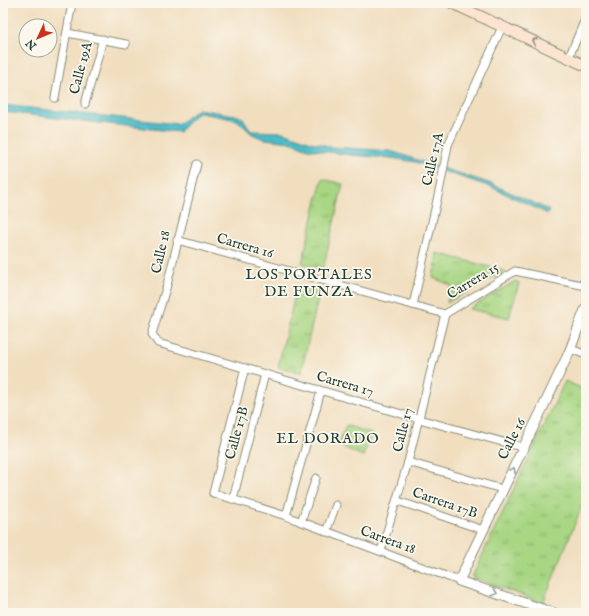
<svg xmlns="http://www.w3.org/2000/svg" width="589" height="616" font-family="'IM FELL English',serif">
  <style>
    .grass { fill: url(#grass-tufts); stroke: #648a5c }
    .pitch { fill: #a8d683; stroke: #648a5c }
    .water { fill: #4dbac6; stroke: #367c7d }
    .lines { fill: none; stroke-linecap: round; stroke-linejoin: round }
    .minor-casing { stroke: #888e7a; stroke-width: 9 }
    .tertiary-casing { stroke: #888e7a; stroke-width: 11 }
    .secondary-casing { stroke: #888e7a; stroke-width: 12 }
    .minor { stroke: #fff; stroke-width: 7 }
    .tertiary { stroke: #fff; stroke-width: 9 }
    .secondary { stroke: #fde4d0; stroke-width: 10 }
    .oneway { stroke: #8e9082 }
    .oneway2 { stroke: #8f9e9a }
    .labels { text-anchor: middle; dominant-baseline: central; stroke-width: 3.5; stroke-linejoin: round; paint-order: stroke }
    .street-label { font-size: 14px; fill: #1f3d34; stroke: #fbf7ec }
    .neighbourhood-label { font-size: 15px; letter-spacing: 1px; fill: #1f3d34; stroke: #fbf7ec }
  </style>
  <defs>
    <pattern id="grass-tufts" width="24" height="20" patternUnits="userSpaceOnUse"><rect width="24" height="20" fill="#a8d683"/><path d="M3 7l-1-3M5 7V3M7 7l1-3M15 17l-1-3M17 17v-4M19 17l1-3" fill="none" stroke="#88af6c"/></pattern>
  </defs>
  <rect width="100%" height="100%" fill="#fbf7ec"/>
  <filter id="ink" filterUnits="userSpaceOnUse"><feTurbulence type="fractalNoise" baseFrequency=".025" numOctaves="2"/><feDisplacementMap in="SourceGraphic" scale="8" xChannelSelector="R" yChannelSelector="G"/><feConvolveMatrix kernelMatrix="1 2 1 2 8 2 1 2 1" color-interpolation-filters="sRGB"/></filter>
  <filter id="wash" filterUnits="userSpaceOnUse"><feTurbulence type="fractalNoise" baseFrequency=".012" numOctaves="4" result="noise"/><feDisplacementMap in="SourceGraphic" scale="16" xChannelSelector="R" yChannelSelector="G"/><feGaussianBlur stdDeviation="0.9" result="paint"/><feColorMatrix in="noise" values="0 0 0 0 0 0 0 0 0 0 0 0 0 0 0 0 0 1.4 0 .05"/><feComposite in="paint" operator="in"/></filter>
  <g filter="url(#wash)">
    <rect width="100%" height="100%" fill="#f1debf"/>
    <g class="grass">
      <polygon points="322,179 343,184 323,269 302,263"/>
      <polygon points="437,253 505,271 447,303 451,285 433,278"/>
      <polygon points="515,281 519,283 509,318 469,309"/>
      <polygon points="297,286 319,294 301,373 278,367"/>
      <polygon points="565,381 586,390 586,496 543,603 472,577"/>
    </g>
    <polygon class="pitch" points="346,425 372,434 363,456 338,445"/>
    <polygon class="water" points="3,105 178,124 198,109 235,115 243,118 251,131 283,132 311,142 333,147 390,151 492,184 549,210 548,214 491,187 415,162 391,158 350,155 308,149 290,142 264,139 252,134 237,120 201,113 196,114 179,132 3,112"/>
  </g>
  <g filter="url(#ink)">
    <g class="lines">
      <g class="minor-casing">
        <g id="minor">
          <polyline points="67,33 126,44"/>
          <polyline points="569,57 586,17"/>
          <polyline points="55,98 72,3"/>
          <polyline points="85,104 103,39"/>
          <polyline points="197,164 167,285 152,334 158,343 419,419 525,448"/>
          <polyline points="177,240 445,314"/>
          <polyline points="413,305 440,187 448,145 502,27"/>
          <polyline points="445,314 515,271 586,286"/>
          <polyline points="571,349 586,355"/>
          <polyline points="245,368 213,493 286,516 459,581"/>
          <polyline points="408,462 502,489"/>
          <polyline points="233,499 265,374"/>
          <polyline points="398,501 483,530"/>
          <polyline points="286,516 321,391"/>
          <polyline points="301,522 316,478"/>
          <polyline points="326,532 336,505"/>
          <polyline points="381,551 408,462 445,314"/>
        </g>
      </g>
      <g class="tertiary-casing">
        <path id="tertiary" d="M554,613l-95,-32c35,-75 72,-147 107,-222 8,-16 12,-34 20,-51"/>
      </g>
      <g class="secondary-casing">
        <polyline id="secondary" points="452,3 586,66"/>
      </g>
      <use href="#minor" class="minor"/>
      <use href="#tertiary" class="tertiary"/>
      <use href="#secondary" class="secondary"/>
    </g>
    <defs><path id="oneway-chevron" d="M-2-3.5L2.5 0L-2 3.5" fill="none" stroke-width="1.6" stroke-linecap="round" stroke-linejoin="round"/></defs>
    <use class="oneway" href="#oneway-chevron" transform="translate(534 41) rotate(-156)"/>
    <g class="oneway2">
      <use href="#oneway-chevron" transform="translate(513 470) rotate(-61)"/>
      <use href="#oneway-chevron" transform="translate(495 593) rotate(19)"/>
    </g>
  </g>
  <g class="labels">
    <g class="street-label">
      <text transform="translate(81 68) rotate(-75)">Calle 19A</text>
      <text transform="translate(433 159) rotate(-77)">Calle 17A</text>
      <text transform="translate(245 246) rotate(16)">Carrera 16</text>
      <text transform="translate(161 252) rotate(-77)">Calle 18</text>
      <text transform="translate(473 281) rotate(-31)">Carrera 15</text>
      <text transform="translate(345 384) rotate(16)">Carrera 17</text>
      <text transform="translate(403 430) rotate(-76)">Calle 17</text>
      <text transform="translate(237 433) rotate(-75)">Calle 17B</text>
      <text transform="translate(512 439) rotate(-63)">Calle 16</text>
      <text transform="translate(445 503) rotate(19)">Carrera 17B</text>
      <text transform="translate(388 540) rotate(20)">Carrera 18</text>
    </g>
    <g class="neighbourhood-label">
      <text x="309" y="274">LOS PORTALES<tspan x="309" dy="17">DE FUNZA</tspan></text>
      <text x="328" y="438">EL DORADO</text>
    </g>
  </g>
  <rect width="589" height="616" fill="none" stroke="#fbf7ec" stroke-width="16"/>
  <g transform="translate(38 38) rotate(226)"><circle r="19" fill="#fbf7ec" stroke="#a3ada2"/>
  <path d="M0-3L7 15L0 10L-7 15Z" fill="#c8321e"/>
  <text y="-6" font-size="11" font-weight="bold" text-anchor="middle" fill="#1f3d34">N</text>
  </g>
</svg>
